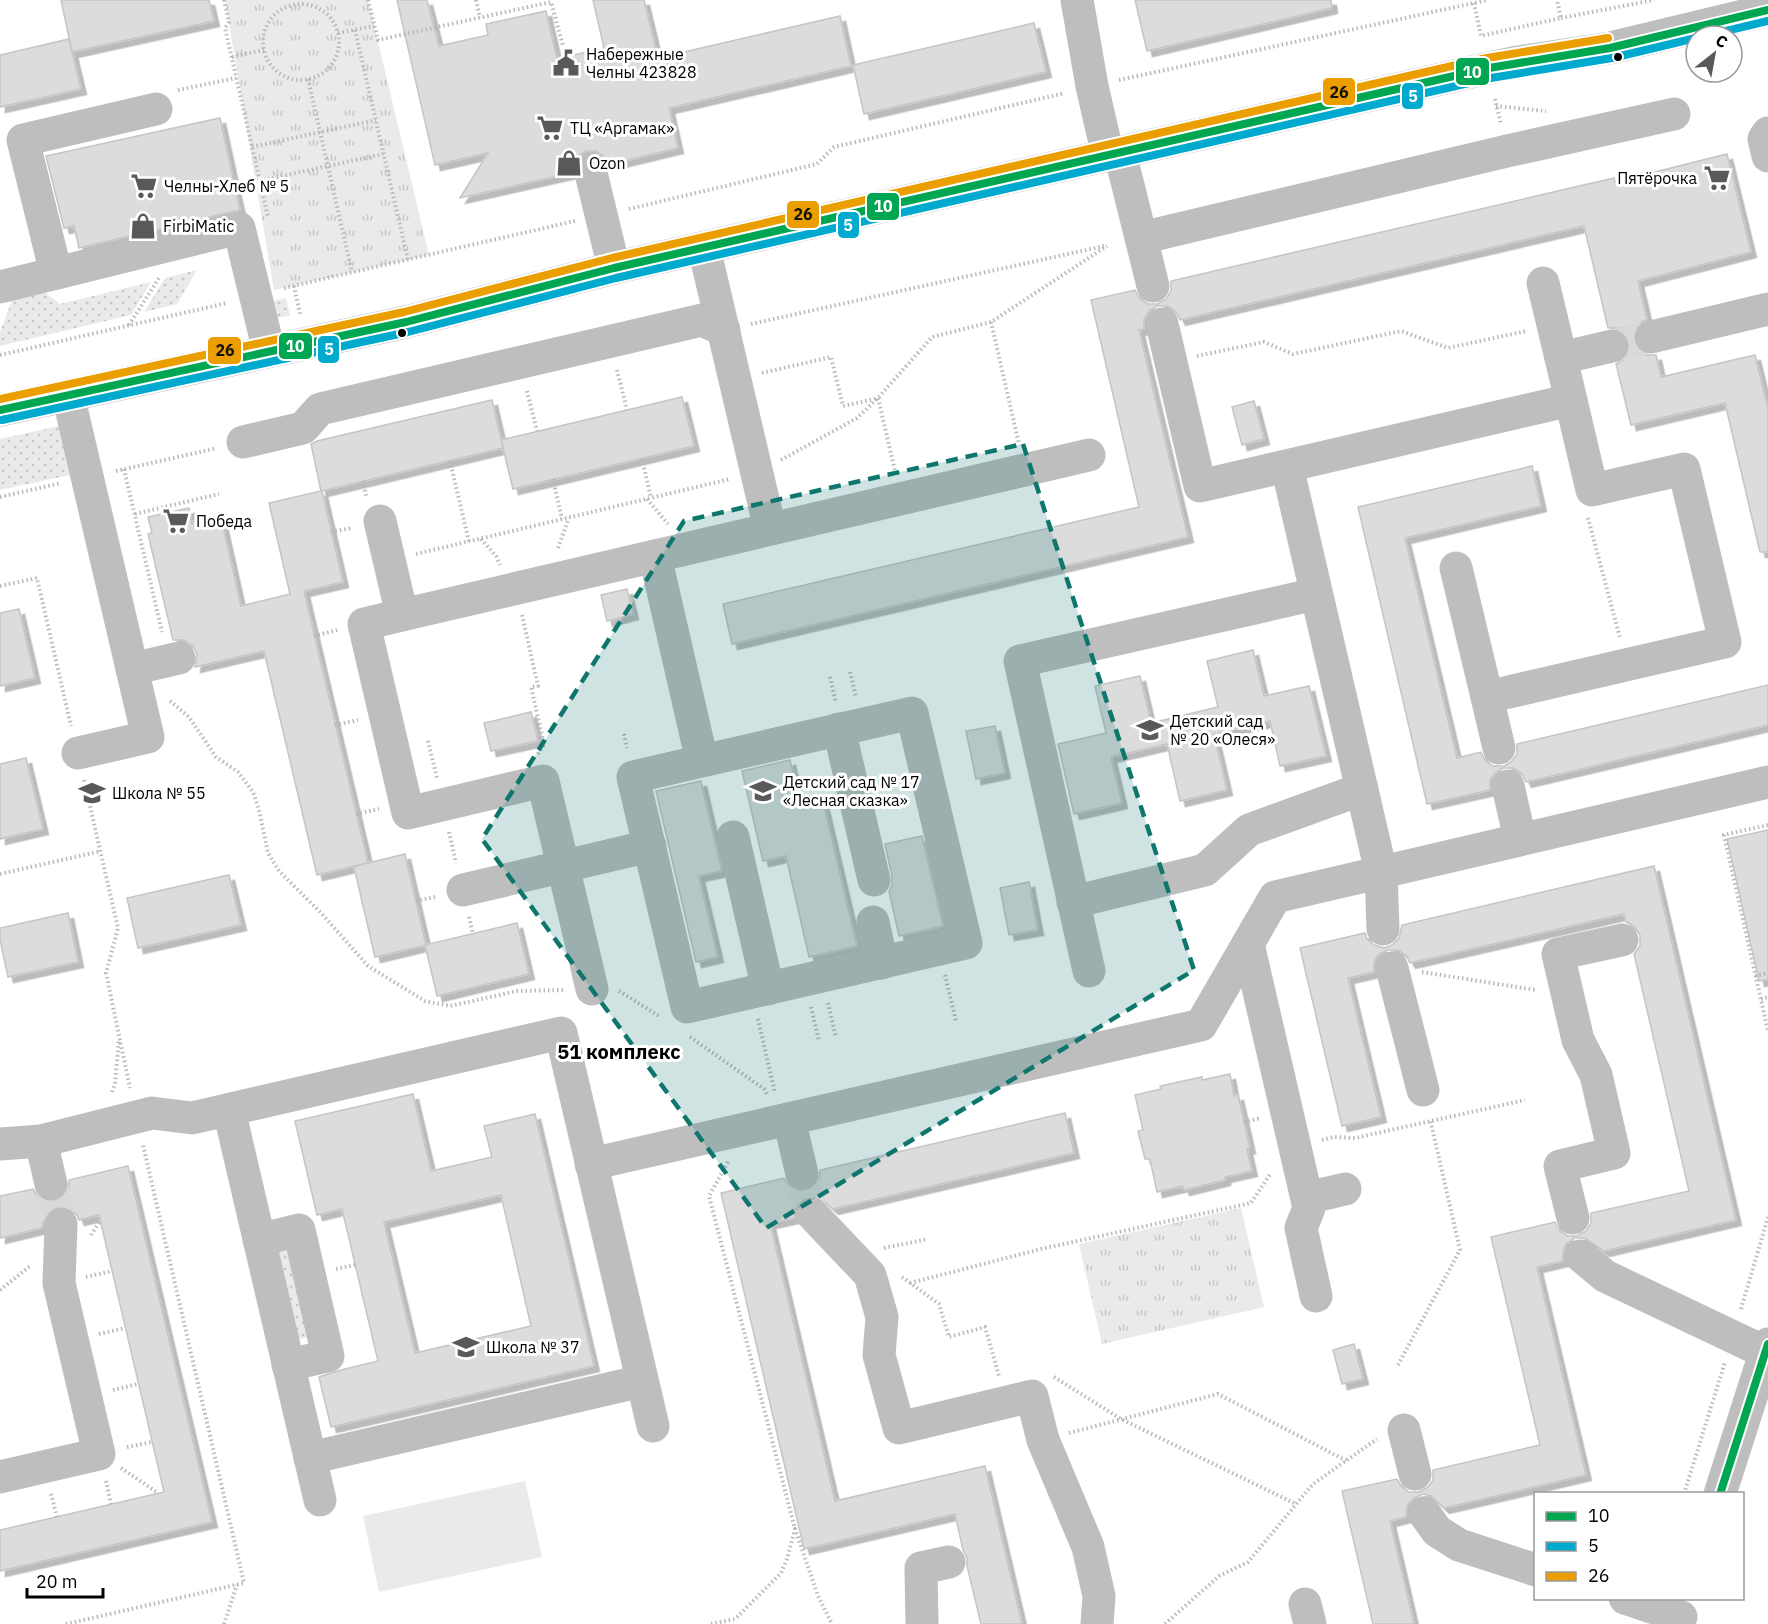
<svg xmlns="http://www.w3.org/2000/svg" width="1768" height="1624" font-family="'IBM Plex Sans',sans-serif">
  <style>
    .grass { fill: url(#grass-dots) }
    .park { fill: url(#park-tufts) }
    .pitch { fill: #eaeaea }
    .building { fill: #dcdcdc; stroke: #c5c5c5; stroke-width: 1.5; fill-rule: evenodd; filter: url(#shadow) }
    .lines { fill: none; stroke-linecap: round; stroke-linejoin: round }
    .minor-tunnel { stroke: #d9d9d9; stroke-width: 33; stroke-dasharray: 33 16; stroke-linecap: butt }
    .path { stroke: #b8b8b8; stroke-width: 4; stroke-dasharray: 1.5 3; stroke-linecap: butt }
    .minor { stroke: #bebebe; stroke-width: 33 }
    .bus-1-casing { stroke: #fff; stroke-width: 12 }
    .bus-2-casing { stroke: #fff; stroke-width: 12 }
    .bus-3-casing { stroke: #fff; stroke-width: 12 }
    .bus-1 { stroke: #00a651; stroke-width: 8 }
    .bus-2 { stroke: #00a9ce; stroke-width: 8 }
    .bus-3 { stroke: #eb9e00; stroke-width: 8 }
    .marked { fill: #0f766e; fill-opacity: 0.2; stroke: #0f766e; stroke-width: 4.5; stroke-dasharray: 12 8; stroke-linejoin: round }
    .bus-dot { fill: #000; stroke: #fff; stroke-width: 2 }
    .labels { text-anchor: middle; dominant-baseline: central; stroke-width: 6; stroke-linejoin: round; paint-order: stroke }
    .poi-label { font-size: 16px; fill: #000; stroke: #fff; text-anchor: start }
    .quarter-label { font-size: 20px; font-weight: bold; fill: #000; stroke: #fff }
    .line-badge { stroke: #fff; stroke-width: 2 }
    .badge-label { font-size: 16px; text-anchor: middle; font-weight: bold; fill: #fff }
    .pale-badge-label { font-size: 16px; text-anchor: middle; font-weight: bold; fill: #111 }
  </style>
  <defs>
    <pattern id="grass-dots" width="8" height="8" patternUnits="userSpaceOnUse" patternTransform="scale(1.5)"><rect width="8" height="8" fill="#eaeaea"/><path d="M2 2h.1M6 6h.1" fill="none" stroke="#c7c7c7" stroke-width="1.8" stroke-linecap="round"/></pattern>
    <pattern id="park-tufts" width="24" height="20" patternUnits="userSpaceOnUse" patternTransform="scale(1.5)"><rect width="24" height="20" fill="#eaeaea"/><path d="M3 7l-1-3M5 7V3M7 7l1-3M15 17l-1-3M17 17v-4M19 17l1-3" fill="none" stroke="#c7c7c7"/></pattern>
    <filter id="shadow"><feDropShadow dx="5.5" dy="5.5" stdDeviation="0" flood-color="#0004"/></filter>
  </defs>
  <rect width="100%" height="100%" fill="#fff"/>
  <g class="grass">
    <polygon points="197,270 177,304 144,312 165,278"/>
    <polygon points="151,282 131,315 0,346 0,332 16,290 35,285 60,304"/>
    <polygon points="286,298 290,316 278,317 268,302"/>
    <polygon points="68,424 79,473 0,490 0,439"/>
    <polygon points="286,1245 308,1337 292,1341 270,1249"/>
  </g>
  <g class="park">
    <polygon points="225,0 368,0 429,255 274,290"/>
    <polygon points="1241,1208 1264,1307 1102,1344 1079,1244"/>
  </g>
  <polygon class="pitch" points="525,1481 542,1557 379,1592 363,1516"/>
  <g class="building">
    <polygon points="61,0 209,0 214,21 72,52"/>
    <polygon points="397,0 427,0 439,46 488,35 486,24 546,11 557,59 604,48 593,0 644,0 658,58 840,16 851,66 669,108 678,148 608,165 603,156 596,151 586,151 577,156 572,164 572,173 460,198 488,153 435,165"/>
    <polygon points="1135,0 1331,0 1332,8 1147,51"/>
    <polygon points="1034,23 1046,72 864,114 853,65"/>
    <polygon points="69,39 81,89 0,107 0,55"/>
    <polygon points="220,118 240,210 79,248 74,226 64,228 46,156"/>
    <polygon points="1727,154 1751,252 1638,281 1647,319 1638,324 1633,332 1633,341 1638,350 1646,355 1656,355 1661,377 1755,355 1768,409 1768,552 1760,552 1725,403 1631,425 1616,364 1624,360 1630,352 1630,341 1626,334 1618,328 1608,328 1584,226 1180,320 1176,312 1168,306 1157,306 1149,311 1144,319 1144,329 1139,330 1188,537 732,644 723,604 1139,507 1091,300 1135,290 1140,299 1148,304 1157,304 1166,299 1171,291 1171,281 1614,178 1615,182"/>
    <polygon points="682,397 694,446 513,489 501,440"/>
    <polygon points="492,400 503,448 322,491 343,582 304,591 368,863 405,854 426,945 375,957 354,867 367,863 317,875 264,651 195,667 197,654 193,646 184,640 173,640 148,534 152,533 148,517 189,508 192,524 221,517 241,606 290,594 269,503 321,491 311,444 317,441"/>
    <polygon points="1254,401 1264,439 1242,445 1232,407"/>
    <polygon points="1532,466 1541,506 1405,538 1457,758 1481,752 1485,760 1493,766 1504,766 1511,762 1517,754 1517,744 1768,685 1768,725 1526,782 1522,774 1514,768 1503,768 1495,773 1490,780 1490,790 1427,804 1358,507"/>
    <polygon points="627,589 633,614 607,621 601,595"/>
    <polygon points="19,609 35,678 0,686 0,613"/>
    <polygon points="1253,650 1264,696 1309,686 1326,756 1280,766 1270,721 1214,734 1227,790 1180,801 1167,744 1111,757 1122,803 1074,814 1058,744 1106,733 1095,686 1140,676 1151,723 1218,707 1207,661"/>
    <polygon points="531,712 538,741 491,751 484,723"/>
    <polygon points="995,726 1005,773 976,779 966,731"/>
    <polygon points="26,758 43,829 0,839 0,764"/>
    <polygon points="790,760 801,806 823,801 857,946 809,957 786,856 763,861 742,771"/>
    <polygon points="701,781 722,871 699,876 718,957 696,962 656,791"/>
    <polygon points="1768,830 1768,980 1759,981 1727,839"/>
    <polygon points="922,836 943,926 899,936 889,891 892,885 892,876 885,844"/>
    <polygon points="1654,866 1736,1220 1604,1251 1585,1238 1575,1238 1566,1244 1563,1252 1563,1261 1537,1267 1586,1475 1444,1508 1431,1496 1423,1494 1414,1498 1407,1506 1406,1517 1390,1521 1414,1624 1373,1624 1342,1491 1397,1479 1402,1487 1409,1492 1419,1492 1428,1487 1433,1480 1433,1470 1540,1445 1491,1237 1555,1222 1560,1231 1568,1236 1577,1236 1586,1231 1591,1223 1591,1213 1689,1191 1634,954 1640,946 1640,935 1635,927 1626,922 1624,914 1410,963 1406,955 1398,950 1388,950 1379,954 1374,962 1374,972 1348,978 1381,1117 1342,1126 1300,948 1365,933 1367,939 1374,945 1384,948 1392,945 1399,938 1402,925"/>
    <polygon points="229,875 241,925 138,948 127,898"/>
    <polygon points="1029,882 1038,930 1009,935 1000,888"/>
    <polygon points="68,913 78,962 8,977 0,940 0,928"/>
    <polygon points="517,923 529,974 437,996 425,945"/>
    <polygon points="1230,1074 1234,1096 1238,1095 1250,1148 1247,1149 1252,1171 1225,1177 1225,1180 1184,1190 1183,1186 1157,1192 1150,1159 1145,1159 1138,1131 1143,1130 1135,1095 1161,1089 1160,1086 1202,1077 1202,1080"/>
    <path d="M413,1094l18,77 61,-14 -8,-31 51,-12 59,252 -263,61 -12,-50 22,-7 37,-9 -36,-152 -25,6 -22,-94zM501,1195l30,131 -116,27 -31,-131z"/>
    <polygon points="1065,1113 1074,1153 833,1209 818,1196 808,1196 799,1201 794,1209 794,1218 770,1223 835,1501 985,1466 1022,1624 981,1624 967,1566 967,1558 963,1550 955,1514 804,1549 721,1193 784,1178 789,1187 796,1192 806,1192 815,1187 820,1179 820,1170"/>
    <polygon points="128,1166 212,1522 0,1571 0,1530 164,1492 99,1215 79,1220 77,1215 70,1208 62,1205 53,1207 45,1215 42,1228 0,1238 0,1196 33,1189 38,1197 46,1202 55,1202 64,1197 69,1190 69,1180"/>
    <polygon points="1354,1344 1363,1379 1342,1384 1333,1350"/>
  </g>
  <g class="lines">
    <g class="minor-tunnel">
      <polyline points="1612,346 1651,337"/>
      <polyline points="802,1174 812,1214"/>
      <polyline points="51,1184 61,1224"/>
    </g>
    <g class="path">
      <polyline points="224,0 229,22 225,28 268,217"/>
      <polyline points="368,0 378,40 551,2 563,46"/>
      <polyline points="476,0 480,18"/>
      <polyline points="1474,3 1481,36 1561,18 1557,0"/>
      <circle cx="301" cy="42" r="38"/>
      <polyline points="1561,18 1654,0"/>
      <polyline points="355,30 408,260"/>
      <polyline points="338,33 374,26"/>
      <polyline points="232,57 264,50"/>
      <polyline points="308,79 352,272"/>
      <polyline points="1119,80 1488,0"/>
      <polyline points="178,90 236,78"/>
      <polyline points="1495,99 1501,124"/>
      <polyline points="1496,106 1546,111"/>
      <polyline points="252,147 376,120"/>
      <polyline points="259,181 383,154"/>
      <polyline points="629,209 817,164 834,147 1065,93"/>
      <polyline points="294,286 300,314"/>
      <polyline points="284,288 575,221"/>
      <polyline points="991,322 1019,444"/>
      <polyline points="751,324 1104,246"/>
      <polyline points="129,325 159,278"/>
      <polyline points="0,355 227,303"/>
      <polyline points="1197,356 1264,342 1293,354 1401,331 1448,348 1526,331"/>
      <polyline points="617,370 627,410"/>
      <polyline points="762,373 831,357 843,406 878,398 895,471"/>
      <polyline points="527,391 537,431"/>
      <polyline points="642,459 651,498"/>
      <polyline points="781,460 857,418 878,398 932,337 991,322 1107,246"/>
      <polyline points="450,461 469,542"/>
      <polyline points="124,469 162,632"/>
      <polyline points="116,471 217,448"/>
      <polyline points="553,479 562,519"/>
      <polyline points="363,481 366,496"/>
      <polyline points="0,497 61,483"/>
      <polyline points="647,499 668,524"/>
      <polyline points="135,514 219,494"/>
      <polyline points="1588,518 1620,638"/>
      <polyline points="331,532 351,528"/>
      <polyline points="481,539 496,556 500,565"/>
      <polyline points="558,548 569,518"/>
      <polyline points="416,554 730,479"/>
      <polyline points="0,586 37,578 71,726"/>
      <polyline points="522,615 538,686 531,687 544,744 538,754"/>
      <polyline points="314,636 337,630"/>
      <polyline points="850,672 856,697"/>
      <polyline points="830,677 836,703"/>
      <polyline points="170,701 189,717 216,757 238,772 253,792 259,810 268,853 279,871 322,914 368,966 425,1001 450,1006 517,991 563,990"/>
      <polyline points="335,725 358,720"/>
      <polyline points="624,734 627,748"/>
      <polyline points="428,741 437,778"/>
      <polyline points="84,780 118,928 106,973 130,1088"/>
      <polyline points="356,814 379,809"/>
      <polyline points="1768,825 1724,835 1768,1031"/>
      <polyline points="449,832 456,863"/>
      <polyline points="0,874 101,851"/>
      <polyline points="416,901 435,897"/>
      <polyline points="469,917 473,934"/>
      <polyline points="1422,972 1536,990"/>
      <polyline points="945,975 956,1021"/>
      <polyline points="1755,976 1768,973"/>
      <polyline points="619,991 659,1016"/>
      <polyline points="1761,999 1768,997"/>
      <polyline points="828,1003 836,1038"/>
      <polyline points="811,1007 819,1041"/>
      <polyline points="758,1019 775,1093"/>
      <polyline points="690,1037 764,1089 767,1095"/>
      <polyline points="112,1092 115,1084 119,1040"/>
      <polyline points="1244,1122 1261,1118"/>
      <polyline points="1322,1140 1334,1137 1355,1138 1525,1100"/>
      <polyline points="728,1162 709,1196 795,1529"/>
      <polyline points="91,1235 100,1221"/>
      <polyline points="884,1248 928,1239"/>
      <polyline points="336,1269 355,1265"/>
      <polyline points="86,1277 112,1271"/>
      <polyline points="902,1277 939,1304 949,1337 985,1327 999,1376"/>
      <polyline points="910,1283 1041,1249 1251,1203 1271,1173"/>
      <polyline points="0,1290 30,1266"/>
      <polyline points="1741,1309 1768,1217"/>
      <polyline points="99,1334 125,1328"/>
      <polyline points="1398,1365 1460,1250 1430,1119"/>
      <polyline points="1054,1377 1121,1419 1296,1504"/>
      <polyline points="113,1390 138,1384"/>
      <polyline points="1069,1433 1218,1394 1347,1461"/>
      <polyline points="127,1447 152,1442"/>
      <polyline points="121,1468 158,1493"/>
      <polyline points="106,1481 111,1504"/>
      <polyline points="51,1494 57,1517"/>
      <polyline points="1684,1494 1725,1362"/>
      <polyline points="66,1624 244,1583 143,1145"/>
      <polyline points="224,1624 237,1585"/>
      <polyline points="711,1624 735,1619 781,1573 787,1559 795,1529 818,1596 832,1624"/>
      <polyline points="1165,1624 1219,1576 1248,1562 1313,1484 1377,1439"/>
    </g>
    <g class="minor">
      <polyline points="1077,0 1092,86 1108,156"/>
      <polyline points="1768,133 1764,139 1768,156"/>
      <polyline points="1120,153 1153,286"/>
      <polyline points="590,169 614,268"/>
      <polyline points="1141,238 1507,151 1674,114"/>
      <polyline points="704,248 770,529"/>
      <polyline points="56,273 23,140 156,109"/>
      <polyline points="1543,283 1561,358"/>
      <polyline points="0,287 239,228 269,351"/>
      <polyline points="1162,324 1200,486 1571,400"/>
      <polyline points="1651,337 1768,309"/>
      <polyline points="68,395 148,737 78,753"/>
      <polyline points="0,410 406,322 614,268 1489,68 1518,62 1610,48 1768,10"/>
      <polyline points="243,442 303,428 320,409 702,320 724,330"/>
      <polyline points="1287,466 1381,872 1383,929"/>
      <polyline points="380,521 402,615 364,624 408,813 543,781 592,989"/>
      <polyline points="655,556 702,761 633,777 687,1007 966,943 912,713 702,761"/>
      <polyline points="1456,568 1487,697 1725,642 1684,469 1592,490 1561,358 1612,346"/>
      <polyline points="402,615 1089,455"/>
      <polyline points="132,669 179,658"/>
      <polyline points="1487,697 1499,748"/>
      <polyline points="839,729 874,880"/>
      <polyline points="1508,786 1520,839"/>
      <polyline points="733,837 768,989"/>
      <polyline points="463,890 650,846"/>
      <polyline points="1073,902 1205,870 1249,830 1362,789"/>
      <polyline points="873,922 882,963"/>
      <polyline points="1248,944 1309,1208 1301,1228 1316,1296"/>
      <polyline points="1392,968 1423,1090"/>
      <polyline points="1089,971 1020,661 1316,594"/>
      <polyline points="229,1110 320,1500"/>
      <polyline points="789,1119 802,1174"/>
      <polyline points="41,1141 51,1184"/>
      <polyline points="0,1144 41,1141 152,1113 192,1118 561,1033 653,1426"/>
      <polyline points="591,1164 1201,1025 1275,897 1768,782"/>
      <polyline points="1307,1198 1345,1189"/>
      <polyline points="812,1214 870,1275 882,1317 879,1355 899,1428 1032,1396 1043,1440 1088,1547 1099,1596 1097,1624"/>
      <polyline points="1573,1218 1560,1166 1614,1153 1596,1075 1578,1040 1558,954 1622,940"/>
      <polyline points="259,1240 299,1230 328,1356 288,1365"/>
      <polyline points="1581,1256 1605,1276 1765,1352"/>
      <polyline points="1404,1430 1415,1474"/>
      <polyline points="310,1458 642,1381"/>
      <polyline points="0,1477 99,1454 59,1283 61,1224"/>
      <polyline points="1720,1494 1768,1344"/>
      <polyline points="1424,1513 1437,1531 1459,1545 1536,1570"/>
      <polyline points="1625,1598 1681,1617"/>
      <polyline points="1305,1604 1310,1624"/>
      <polyline points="922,1624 921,1568 949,1562"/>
    </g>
    <g class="bus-1-casing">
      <g id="bus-1">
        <polyline points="0,410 406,322 614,268 1489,68 1610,48 1768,10"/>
        <polyline points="1720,1494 1768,1344"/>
      </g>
    </g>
    <g class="bus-2-casing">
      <g id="bus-2">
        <polyline points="1705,36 1768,21"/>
        <polyline points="2,420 408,332 616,278 1491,78 1612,58 1696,38"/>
      </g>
    </g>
    <g class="bus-3-casing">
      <polyline id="bus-3" points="0,399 404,312 612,258 1487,58 1608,38"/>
    </g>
    <use href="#bus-1" class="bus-1"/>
    <use href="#bus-2" class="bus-2"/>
    <use href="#bus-3" class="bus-3"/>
  </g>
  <path class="marked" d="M1023,444l171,526 -428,258 -284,-389 202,-318z"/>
  <defs>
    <g id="civic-bare" transform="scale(2.07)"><path d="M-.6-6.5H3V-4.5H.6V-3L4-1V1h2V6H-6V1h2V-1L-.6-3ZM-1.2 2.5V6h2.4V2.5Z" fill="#595959" stroke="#fff" stroke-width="2.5" paint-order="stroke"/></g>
    <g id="supermarket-bare" transform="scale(2.07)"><path d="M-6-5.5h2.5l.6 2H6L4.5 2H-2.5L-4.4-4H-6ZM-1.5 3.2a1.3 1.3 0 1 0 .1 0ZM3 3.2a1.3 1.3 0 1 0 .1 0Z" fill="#595959" stroke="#fff" stroke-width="2.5" paint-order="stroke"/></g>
    <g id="shop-bare" transform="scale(2.07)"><path d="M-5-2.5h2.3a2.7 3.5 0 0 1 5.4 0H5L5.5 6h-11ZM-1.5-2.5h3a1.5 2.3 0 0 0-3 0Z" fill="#595959" stroke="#fff" stroke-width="2.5" paint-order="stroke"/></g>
    <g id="school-bare" transform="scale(2.07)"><path d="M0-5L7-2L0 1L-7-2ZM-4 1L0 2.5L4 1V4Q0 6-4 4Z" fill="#595959" stroke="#fff" stroke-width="2.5" paint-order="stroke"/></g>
  </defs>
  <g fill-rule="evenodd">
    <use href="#civic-bare" x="566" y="63"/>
    <use href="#supermarket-bare" x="550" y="128"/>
    <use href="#shop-bare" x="569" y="163"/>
    <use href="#supermarket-bare" x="1717" y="178"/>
    <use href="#supermarket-bare" x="144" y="186"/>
    <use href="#shop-bare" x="143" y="226"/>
    <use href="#supermarket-bare" x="176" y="521"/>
    <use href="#school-bare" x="1150" y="730"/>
    <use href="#school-bare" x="763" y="791"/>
    <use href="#school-bare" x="92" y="793"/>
    <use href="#school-bare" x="466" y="1347"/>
  </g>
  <g class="bus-dot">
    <circle cx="1618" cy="57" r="5"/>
    <circle cx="402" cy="333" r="5"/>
  </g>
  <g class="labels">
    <g class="poi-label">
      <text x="586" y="54">Набережные<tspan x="586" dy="18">Челны 423828</tspan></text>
      <text x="570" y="128">ТЦ «Аргамак»</text>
      <text x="589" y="163">Ozon</text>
      <text x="1697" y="178" text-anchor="end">Пятёрочка</text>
      <text x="164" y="186">Челны-Хлеб № 5</text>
      <text x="163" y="226">FirbiMatic</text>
      <text x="196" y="521">Победа</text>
      <text x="1170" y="721">Детский сад<tspan x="1170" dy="18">№ 20 «Олеся»</tspan></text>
      <text x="783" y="782">Детский сад № 17<tspan x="783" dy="18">«Лесная сказка»</tspan></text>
      <text x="112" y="793">Школа № 55</text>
      <text x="486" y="1347">Школа № 37</text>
    </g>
    <g class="quarter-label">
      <text x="619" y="1051">51 комплекс</text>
    </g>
  </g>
  <g class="line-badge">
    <rect x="1455" y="57" width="35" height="29" rx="6" fill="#00a651"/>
    <rect x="1322" y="77" width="34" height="29" rx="6" fill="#eb9e00"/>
    <rect x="1401" y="82" width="23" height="28" rx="6" fill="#00a9ce"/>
    <rect x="866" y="192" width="34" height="29" rx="6" fill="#00a651"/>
    <rect x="786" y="200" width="34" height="29" rx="6" fill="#eb9e00"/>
    <rect x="837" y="211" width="23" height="28" rx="6" fill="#00a9ce"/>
    <rect x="278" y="332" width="35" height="28" rx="6" fill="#00a651"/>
    <rect x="317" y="335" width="23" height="29" rx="6" fill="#00a9ce"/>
    <rect x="207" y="336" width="35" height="29" rx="6" fill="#eb9e00"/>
  </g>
  <g class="badge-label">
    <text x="1472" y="78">10</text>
    <text x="1413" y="102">5</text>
    <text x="883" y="212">10</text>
    <text x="848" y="231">5</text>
    <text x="295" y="352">10</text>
    <text x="329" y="355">5</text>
  </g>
  <g class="pale-badge-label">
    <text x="1339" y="98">26</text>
    <text x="803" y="220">26</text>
    <text x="225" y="356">26</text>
  </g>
  <rect x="1534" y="1492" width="210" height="108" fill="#ffffff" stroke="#999999" stroke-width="1.5"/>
  <rect x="1546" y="1512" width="30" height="9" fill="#00a651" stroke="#999999" stroke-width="1.5"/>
  <text x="1588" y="1522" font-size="18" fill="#000000">10</text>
  <rect x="1546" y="1542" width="30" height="9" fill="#00a9ce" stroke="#999999" stroke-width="1.5"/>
  <text x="1588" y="1552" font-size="18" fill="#000000">5</text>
  <rect x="1546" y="1572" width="30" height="9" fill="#eb9e00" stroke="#999999" stroke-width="1.5"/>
  <text x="1588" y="1582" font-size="18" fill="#000000">26</text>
  <g transform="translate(1714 54) rotate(31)"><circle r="28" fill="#ffffff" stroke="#999999" stroke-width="1.5"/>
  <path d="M0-4.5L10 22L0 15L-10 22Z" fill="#595959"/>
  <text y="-9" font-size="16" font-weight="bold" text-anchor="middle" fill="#000000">С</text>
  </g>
  <path d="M27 1588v9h76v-9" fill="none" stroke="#000000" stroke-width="3"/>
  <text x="36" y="1588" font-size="18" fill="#000000" stroke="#ffffff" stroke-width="4.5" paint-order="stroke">20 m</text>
</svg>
